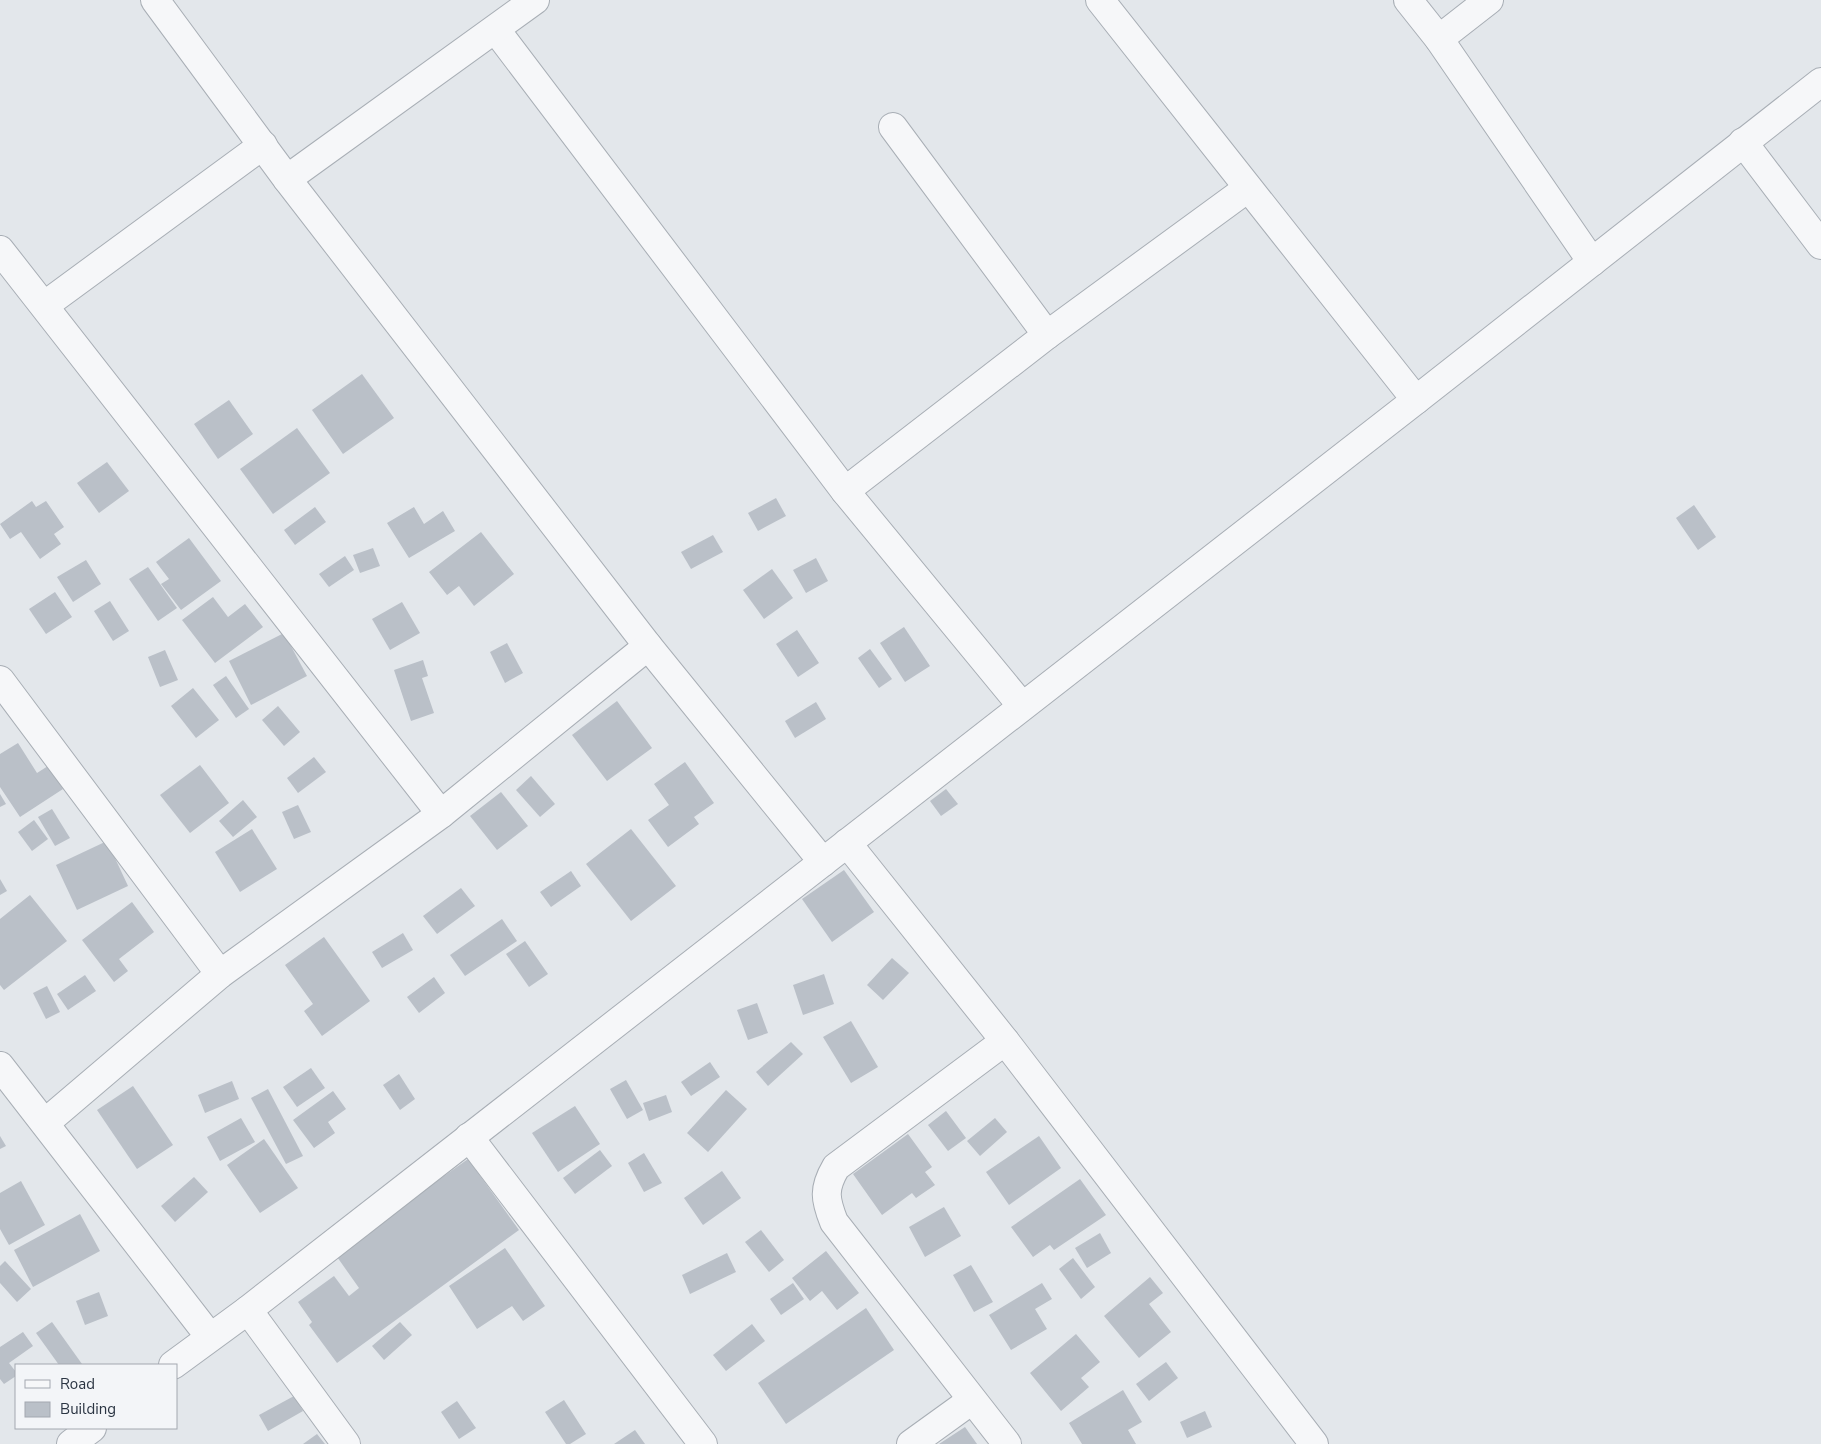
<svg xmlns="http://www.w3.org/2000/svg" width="1821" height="1444" font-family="'Nunito Sans',sans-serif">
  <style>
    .building { fill: #bac0c8 }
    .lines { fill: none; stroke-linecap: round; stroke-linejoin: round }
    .minor-casing { stroke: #a8aeb5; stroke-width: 30 }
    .minor { stroke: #f6f7f9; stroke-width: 28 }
  </style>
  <rect width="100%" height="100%" fill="#e3e7eb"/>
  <g class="building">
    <polygon points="362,374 394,418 343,454 312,410"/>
    <polygon points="229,400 253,434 218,459 194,424"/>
    <polygon points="297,428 330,473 273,514 240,469"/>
    <polygon points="107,462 129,491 99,513 77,483"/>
    <polygon points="776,498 786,516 758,531 748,513"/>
    <polygon points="32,501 36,507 46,501 64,527 54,534 61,544 40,559 21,532 10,539 0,524"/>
    <polygon points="1694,505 1716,537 1698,550 1676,518"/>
    <polygon points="315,507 326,522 295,545 284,530"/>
    <polygon points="414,507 424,524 443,511 455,531 409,558 387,523"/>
    <polygon points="481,532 514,574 474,606 459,586 447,595 429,572"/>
    <polygon points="713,535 723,552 691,569 681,552"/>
    <polygon points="189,538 221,581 181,610 161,584 169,579 156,562"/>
    <polygon points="373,548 380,566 360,573 353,555"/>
    <polygon points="345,556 354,570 329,587 319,574"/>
    <polygon points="816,558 828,581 806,593 793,570"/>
    <polygon points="86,560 101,584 73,602 57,577"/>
    <polygon points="148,567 177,608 158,621 129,579"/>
    <polygon points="772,569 793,598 764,619 743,590"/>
    <polygon points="55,592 72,617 46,634 29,609"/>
    <polygon points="213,597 228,617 245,604 263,627 215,663 182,620"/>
    <polygon points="110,601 129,631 113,641 94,611"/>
    <polygon points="402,602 420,633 390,650 372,619"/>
    <polygon points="904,627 930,666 905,682 880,643"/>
    <polygon points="797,630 819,663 798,677 776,644"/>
    <polygon points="284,633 307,676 251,705 229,661"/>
    <polygon points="507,643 523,673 505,683 490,652"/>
    <polygon points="870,649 892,679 879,688 858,658"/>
    <polygon points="165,650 178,680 160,687 148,657"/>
    <polygon points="423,660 428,676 422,678 434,713 411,721 394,670"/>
    <polygon points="226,676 249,709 236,718 213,685"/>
    <polygon points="193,688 219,720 196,738 171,706"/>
    <polygon points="617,701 652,748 607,781 572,735"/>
    <polygon points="816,702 826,719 795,738 785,721"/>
    <polygon points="278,706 300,732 284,746 262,720"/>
    <polygon points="18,743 37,773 48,766 63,789 20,817 0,787 0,754"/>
    <polygon points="314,757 326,772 298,793 287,778"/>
    <polygon points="685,762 714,803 694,817 699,824 668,847 648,820 669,805 654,784"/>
    <polygon points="200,765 229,803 190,833 160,795"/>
    <polygon points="531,776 555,804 540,817 516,790"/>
    <polygon points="946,789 958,804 941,816 930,801"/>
    <polygon points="501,792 528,826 497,850 470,816"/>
    <polygon points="0,794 6,804 0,807"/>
    <polygon points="243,800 257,817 233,837 219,821"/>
    <polygon points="298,805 311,832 294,839 282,812"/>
    <polygon points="52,809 70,838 55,846 38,817"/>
    <polygon points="34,820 48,839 32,851 18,832"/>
    <polygon points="252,829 277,869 240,892 215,852"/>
    <polygon points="631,829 676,886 631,921 586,864"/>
    <polygon points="107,841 128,886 77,910 56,865"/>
    <polygon points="844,870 874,912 832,942 802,899"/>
    <polygon points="571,871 581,886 551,907 540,892"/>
    <polygon points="0,879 7,891 0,895"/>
    <polygon points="461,888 475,906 437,934 423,916"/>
    <polygon points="30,895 67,941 4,990 0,985 0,919"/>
    <polygon points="132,902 154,932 119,959 128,971 114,982 82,940"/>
    <polygon points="502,919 517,941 465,976 450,955"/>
    <polygon points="403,933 413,950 382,968 372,952"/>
    <polygon points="324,937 370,1001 322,1036 304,1011 313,1004 285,965"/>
    <polygon points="525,941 548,974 529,987 506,954"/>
    <polygon points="892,958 909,973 883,1000 867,985"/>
    <polygon points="824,974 834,1004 803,1015 793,985"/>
    <polygon points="85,975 96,991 68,1010 57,994"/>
    <polygon points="434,977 445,993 419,1013 407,997"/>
    <polygon points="47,986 60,1012 46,1019 33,993"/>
    <polygon points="757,1003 768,1033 748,1040 737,1010"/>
    <polygon points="851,1021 878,1067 851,1083 823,1037"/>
    <polygon points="791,1042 803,1054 768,1086 756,1072"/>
    <polygon points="710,1062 720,1077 691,1096 681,1082"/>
    <polygon points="311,1068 325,1088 297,1107 283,1087"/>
    <polygon points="399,1074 415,1099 400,1110 383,1085"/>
    <polygon points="626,1080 643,1110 627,1119 610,1089"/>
    <polygon points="232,1081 239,1099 205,1113 198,1095"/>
    <polygon points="133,1086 173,1145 137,1169 97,1110"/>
    <polygon points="268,1089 303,1156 286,1164 251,1098"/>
    <polygon points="726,1090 747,1109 708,1152 687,1133"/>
    <polygon points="333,1091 346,1109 328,1122 335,1133 314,1148 293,1120"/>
    <polygon points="666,1095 672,1112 649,1121 643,1103"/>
    <polygon points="575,1106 600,1144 558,1172 532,1133"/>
    <polygon points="946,1111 966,1138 948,1151 928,1125"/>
    <polygon points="241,1118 255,1142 220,1161 207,1137"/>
    <polygon points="995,1118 1007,1132 980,1156 967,1141"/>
    <polygon points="908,1134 932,1167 925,1172 935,1185 916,1198 912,1193 882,1215 853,1174"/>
    <polygon points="0,1136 6,1146 0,1149"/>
    <polygon points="1039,1136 1061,1168 1009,1205 986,1172"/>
    <polygon points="264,1139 298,1188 260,1213 227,1165"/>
    <polygon points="600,1150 612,1166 575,1194 563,1178"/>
    <polygon points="644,1153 662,1183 644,1192 628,1163"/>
    <polygon points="468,1159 519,1230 337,1363 309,1325 312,1322 298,1302 334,1276 349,1296 359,1288 335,1254"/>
    <polygon points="722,1171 741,1198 703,1225 684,1198"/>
    <polygon points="194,1177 208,1192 175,1222 161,1206"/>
    <polygon points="1080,1179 1106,1215 1054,1250 1050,1245 1033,1257 1011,1227"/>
    <polygon points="21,1181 45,1225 9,1245 0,1229 0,1193"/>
    <polygon points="944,1207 961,1236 925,1257 909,1227"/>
    <polygon points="80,1214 100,1251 33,1287 14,1250"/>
    <polygon points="761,1230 784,1260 769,1272 745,1242"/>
    <polygon points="1100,1233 1111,1253 1087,1268 1075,1248"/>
    <polygon points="505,1248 545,1306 523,1321 512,1306 477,1329 449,1286"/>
    <polygon points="826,1251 859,1293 837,1310 822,1291 810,1301 792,1278"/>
    <polygon points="727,1253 736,1272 690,1294 682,1275"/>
    <polygon points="1073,1258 1095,1287 1081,1299 1059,1269"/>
    <polygon points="5,1261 31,1289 17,1302 0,1283 0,1266"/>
    <polygon points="971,1265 993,1302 974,1312 953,1275"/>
    <polygon points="1150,1277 1163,1293 1149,1304 1171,1332 1139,1358 1104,1316"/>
    <polygon points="793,1283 804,1299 781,1315 770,1299"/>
    <polygon points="1042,1283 1052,1299 1035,1309 1047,1329 1011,1350 989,1315"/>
    <polygon points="99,1292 108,1316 85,1325 76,1301"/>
    <polygon points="866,1308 894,1350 786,1424 758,1383"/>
    <polygon points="52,1322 82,1364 80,1365 59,1365 36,1333"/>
    <polygon points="400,1322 412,1335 384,1360 372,1346"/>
    <polygon points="752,1324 765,1341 726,1371 713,1355"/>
    <polygon points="23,1332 33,1346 9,1363 16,1372 16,1376 4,1384 0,1379 0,1347"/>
    <polygon points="1076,1334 1100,1362 1081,1378 1089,1387 1061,1411 1030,1373"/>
    <polygon points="1166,1362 1178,1378 1149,1401 1136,1384"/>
    <polygon points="1123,1390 1142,1422 1128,1430 1136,1444 1082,1444 1069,1423"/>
    <polygon points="294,1396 303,1411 268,1431 259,1415"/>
    <polygon points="564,1400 586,1434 570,1444 566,1444 545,1412"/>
    <polygon points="457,1401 476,1428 459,1439 441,1412"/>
    <polygon points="1205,1411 1212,1427 1187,1438 1180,1422"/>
    <polygon points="965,1427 977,1444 939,1444"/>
    <polygon points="635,1430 645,1444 614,1444"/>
    <polygon points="317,1434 325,1444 303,1444"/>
  </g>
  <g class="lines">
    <g class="minor-casing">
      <g id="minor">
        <polyline points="155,0 287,179 648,646 823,862"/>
        <polyline points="1100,0 1416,400"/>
        <polyline points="1408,0 1439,39 1592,262"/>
        <polyline points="496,30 845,491 1022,706"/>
        <polyline points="1439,39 1489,0"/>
        <polyline points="893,127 1047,335"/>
        <polyline points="1743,142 1821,245"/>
        <polyline points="287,179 535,0"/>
        <polyline points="0,250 441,814"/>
        <polyline points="45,305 263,145"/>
        <polyline points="845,491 1047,335 1248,188"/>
        <polyline points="0,680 220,974"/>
        <polyline points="847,843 1005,1041 1314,1444"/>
        <path d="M1005,1041l-169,126c-13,22 -11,32 -2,55l173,222"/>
        <polyline points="0,1066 210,1337"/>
        <polyline points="45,1123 220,974 441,814 648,646"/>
        <polyline points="469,1137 703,1444"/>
        <polyline points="248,1310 346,1444"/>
        <polyline points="173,1365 248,1310 1416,400 1821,82"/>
        <polyline points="71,1444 92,1428"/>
        <polyline points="911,1444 972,1400"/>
      </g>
    </g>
    <use href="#minor" class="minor"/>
  </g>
  <rect x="15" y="1364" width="162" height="65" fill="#f3f5f8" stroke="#a3a8b0"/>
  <rect x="25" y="1380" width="25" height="8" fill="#f6f7f9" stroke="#a3a8b0"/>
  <text x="60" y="1389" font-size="15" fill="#2b3543">Road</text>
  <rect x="25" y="1402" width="25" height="15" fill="#bac0c8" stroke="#a3a8b0"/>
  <text x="60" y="1414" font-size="15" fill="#2b3543">Building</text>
</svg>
